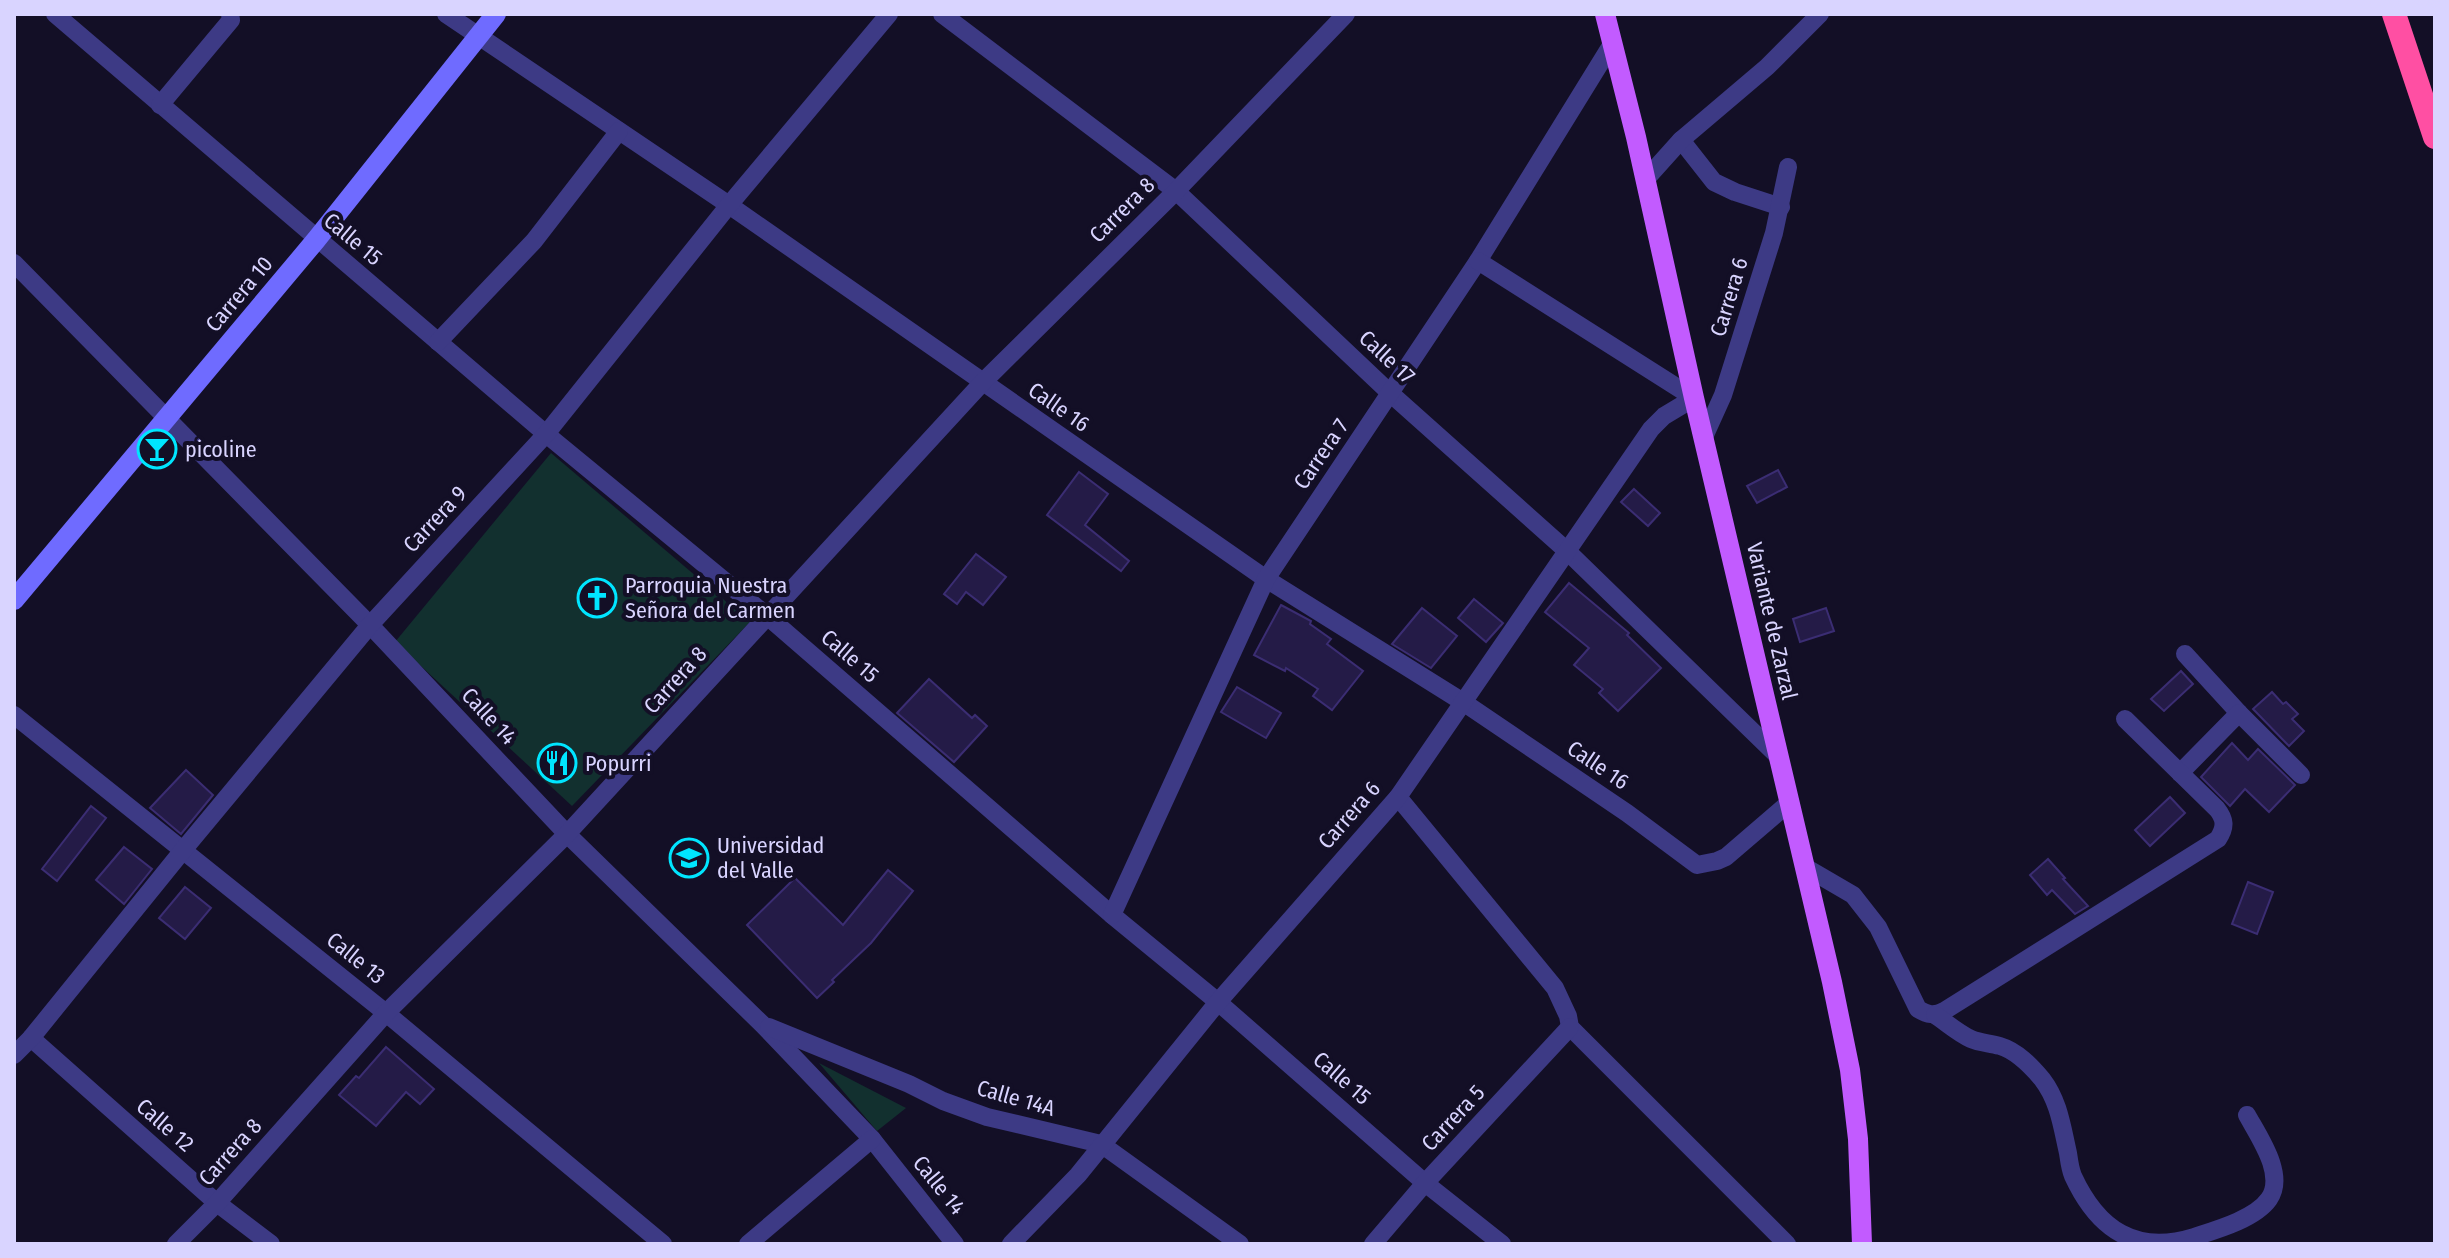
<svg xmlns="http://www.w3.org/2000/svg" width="2449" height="1258" font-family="'Fira Sans Condensed',sans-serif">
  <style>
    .green { fill: #12302f }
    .building { fill: #241b47; stroke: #3b2d73; stroke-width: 2 }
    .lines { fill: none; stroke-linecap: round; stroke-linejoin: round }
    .street { stroke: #3d3a85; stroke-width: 18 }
    .secondary { stroke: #6f6bff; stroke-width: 20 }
    .primary { stroke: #c25bff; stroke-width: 20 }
    .highway { stroke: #ff4fa3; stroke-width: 24 }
    .labels { text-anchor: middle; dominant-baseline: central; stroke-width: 8; stroke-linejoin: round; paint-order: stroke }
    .street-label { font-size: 22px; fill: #d9d4ff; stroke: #130f26 }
    .poi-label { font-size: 22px; fill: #d9d4ff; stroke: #130f26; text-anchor: start }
  </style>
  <rect width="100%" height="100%" fill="#130f26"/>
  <g class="green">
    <polygon points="551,453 750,622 572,806 395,642"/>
    <polygon points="819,1063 906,1108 877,1131"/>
  </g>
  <g class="building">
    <polygon points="1778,470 1787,487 1757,503 1747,486"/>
    <polygon points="1079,472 1108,494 1085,525 1129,561 1121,571 1047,515"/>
    <polygon points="1634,489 1660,513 1648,526 1621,502"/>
    <polygon points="976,554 1006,577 983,605 966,592 957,604 944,594"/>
    <polygon points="1569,583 1629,633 1627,635 1661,668 1618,711 1599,693 1603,689 1574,665 1589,648 1545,612"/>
    <polygon points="1474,599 1503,623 1486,642 1458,618"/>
    <polygon points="1281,605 1311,621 1310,624 1331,639 1327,644 1363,671 1332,710 1313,696 1318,689 1286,668 1285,671 1254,655"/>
    <polygon points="1422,608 1457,636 1431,668 1392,644"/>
    <polygon points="1826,608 1834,631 1800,642 1793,619"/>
    <polygon points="2181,671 2193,684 2164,711 2151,699"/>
    <polygon points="929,679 972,718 975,715 987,726 954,762 897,713"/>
    <polygon points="1237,687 1281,713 1266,738 1221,712"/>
    <polygon points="2272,692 2283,704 2286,702 2298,714 2292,719 2304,731 2289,746 2253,709"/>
    <polygon points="2232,743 2248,760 2258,749 2295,785 2269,812 2245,789 2230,806 2201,777"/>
    <polygon points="186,770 213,795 181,834 150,808"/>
    <polygon points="2170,797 2185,813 2150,846 2135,830"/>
    <polygon points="91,806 106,818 57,881 42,869"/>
    <polygon points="124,847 152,869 124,904 96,880"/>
    <polygon points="2048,859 2065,878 2063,879 2088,906 2075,914 2052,890 2047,895 2030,875"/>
    <polygon points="888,870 913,891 871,943 832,980 834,982 817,998 747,925 795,878 843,925"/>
    <polygon points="2248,882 2273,892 2257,934 2232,924"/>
    <polygon points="185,887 211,908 185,939 159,918"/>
    <polygon points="386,1047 434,1089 420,1104 406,1092 376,1126 339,1095 356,1076 359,1078"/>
  </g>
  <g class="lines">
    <g class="street">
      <polyline points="55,14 546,434 766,615 1112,915 1218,1002 1425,1183 1502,1244"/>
      <polyline points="446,14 729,205 1266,579 1463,702 1627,813 1697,865 1717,861 1726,857 1790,802"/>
      <polyline points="942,14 1176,191 1390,393 1567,551 1779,757"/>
      <polyline points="160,105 231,20 230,14"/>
      <polyline points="1681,140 1714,182 1735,192 1781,207"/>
      <polyline points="1646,179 1681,140 1767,67 1820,14"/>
      <polyline points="14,263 370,625 567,834 762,1024 872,1139 955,1244"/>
      <polyline points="438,342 534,241 619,131"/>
      <polyline points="1704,437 1723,395 1774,233 1788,167"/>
      <polyline points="2185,654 2239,713"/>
      <polyline points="14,715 386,1013 663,1244"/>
      <polyline points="2180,773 2239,713 2301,775"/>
      <polyline points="1398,797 1555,988 1568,1016 1570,1027 1787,1244"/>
      <path d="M1805,867l48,28 25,32 40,82c10,6 16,7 26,2l274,-172c8,-12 7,-20 -1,-30l-92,-90"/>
      <polyline points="1112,915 1266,579 1478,261 1612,44"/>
      <path d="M1935,1015c12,8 23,18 36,24 9,4 19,4 29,7 17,5 31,20 42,33 17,22 20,48 26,74 1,7 2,16 5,23 25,54 63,79 121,61 22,-7 61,-18 75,-38 17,-24 -10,-62 -22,-84"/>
      <polyline points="769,1027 909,1084 943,1101 987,1117 1101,1144 1240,1244"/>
      <polyline points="31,1038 217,1203 271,1244"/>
      <polyline points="14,1055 31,1038 184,849 370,625 546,434 729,205 889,14"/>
      <polyline points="176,1244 217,1203 386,1013 567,834 982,383 1176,191 1346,14"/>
      <polyline points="748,1244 872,1139"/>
      <polyline points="1011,1244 1078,1175 1218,1002 1398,797 1651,429 1664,416 1694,398 1478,261"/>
      <polyline points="1373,1244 1425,1183 1570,1027"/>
    </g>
    <polyline class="secondary" points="14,600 316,240 496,14"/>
    <polyline class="primary" points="1605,14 1636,137 1694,398 1832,982 1850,1070 1858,1139 1862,1244"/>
    <polyline class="highway" points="2394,14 2435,137"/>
  </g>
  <defs>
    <g id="bar-ring" transform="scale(2)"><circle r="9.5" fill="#130f26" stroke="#00e5ff" stroke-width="1.5"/><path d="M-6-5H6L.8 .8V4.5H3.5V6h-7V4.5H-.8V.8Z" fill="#00e5ff"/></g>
    <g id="church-ring" transform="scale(2)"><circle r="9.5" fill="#130f26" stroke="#00e5ff" stroke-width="1.5"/><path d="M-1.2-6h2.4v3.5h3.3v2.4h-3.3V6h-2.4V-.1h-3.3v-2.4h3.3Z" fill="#00e5ff"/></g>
    <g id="restaurant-ring" transform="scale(2)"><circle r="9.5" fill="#130f26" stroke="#00e5ff" stroke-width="1.5"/><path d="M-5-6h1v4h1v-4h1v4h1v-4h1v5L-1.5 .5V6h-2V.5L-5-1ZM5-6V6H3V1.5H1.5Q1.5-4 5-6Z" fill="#00e5ff"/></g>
    <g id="university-ring" transform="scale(2)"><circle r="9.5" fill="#130f26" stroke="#00e5ff" stroke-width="1.5"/><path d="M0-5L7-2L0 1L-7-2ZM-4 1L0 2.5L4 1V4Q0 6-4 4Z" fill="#00e5ff"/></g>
  </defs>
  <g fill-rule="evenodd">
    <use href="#bar-ring" x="157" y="449"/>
    <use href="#church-ring" x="597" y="598"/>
    <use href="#restaurant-ring" x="557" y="763"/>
    <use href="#university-ring" x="689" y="858"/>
  </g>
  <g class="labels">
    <g class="street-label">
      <text transform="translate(1122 210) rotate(-45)">Carrera 8</text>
      <text transform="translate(353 239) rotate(40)">Calle 15</text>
      <text transform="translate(239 294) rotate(-50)">Carrera 10</text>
      <text transform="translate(1729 297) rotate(-73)">Carrera 6</text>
      <text transform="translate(1387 357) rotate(43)">Calle 17</text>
      <text transform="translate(1059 407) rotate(35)">Calle 16</text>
      <text transform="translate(1321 454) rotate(-56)">Carrera 7</text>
      <text transform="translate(435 519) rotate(-47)">Carrera 9</text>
      <text transform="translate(1772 621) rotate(77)">Variante de Zarzal</text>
      <text transform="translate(850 656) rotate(41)">Calle 15</text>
      <text transform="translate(675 680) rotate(-48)">Carrera 8</text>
      <text transform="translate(489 716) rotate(47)">Calle 14</text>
      <text transform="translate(1598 765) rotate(34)">Calle 16</text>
      <text transform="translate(1349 815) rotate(-49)">Carrera 6</text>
      <text transform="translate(356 958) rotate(39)">Calle 13</text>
      <text transform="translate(1342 1078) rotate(41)">Calle 15</text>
      <text transform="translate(1016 1098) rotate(16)">Calle 14A</text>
      <text transform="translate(1453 1118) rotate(-47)">Carrera 5</text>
      <text transform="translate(165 1125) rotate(41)">Calle 12</text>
      <text transform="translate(230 1152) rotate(-48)">Carrera 8</text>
      <text transform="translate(939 1185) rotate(51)">Calle 14</text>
    </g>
    <g class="poi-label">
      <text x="185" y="449">picoline</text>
      <text x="625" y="585">Parroquia Nuestra<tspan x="625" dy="25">Señora del Carmen</tspan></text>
      <text x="585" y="763">Popurri</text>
      <text x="717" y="845">Universidad<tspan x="717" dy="25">del Valle</tspan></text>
    </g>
  </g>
  <rect width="2449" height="1258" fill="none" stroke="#d9d4ff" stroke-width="32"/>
</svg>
